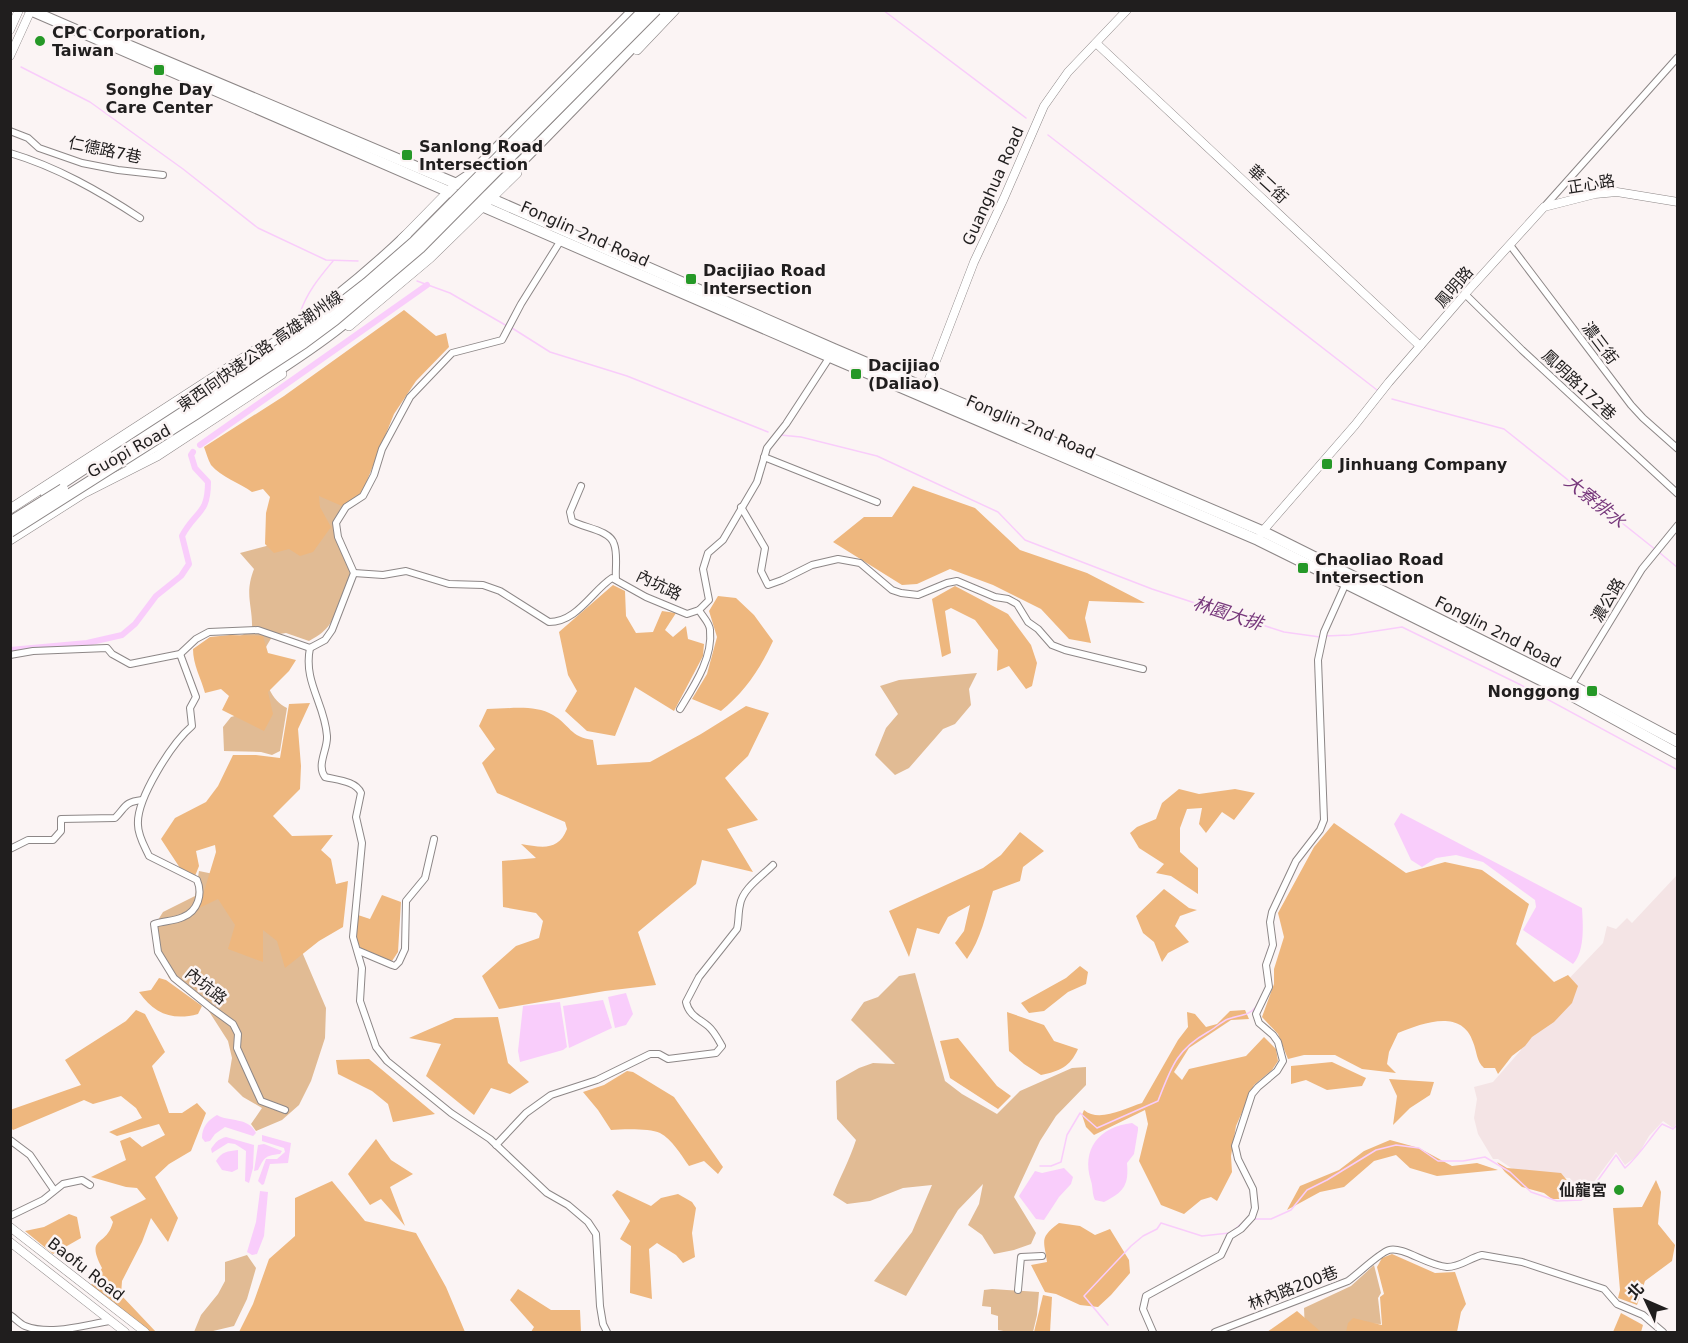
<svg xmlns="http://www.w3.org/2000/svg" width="1688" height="1343" font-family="'DejaVu Sans','Noto Sans TC',sans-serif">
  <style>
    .built { fill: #f4e4e5 }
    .green { fill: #e1bb94 }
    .forest { fill: #eeb77e }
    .water { fill: #f9cdfb }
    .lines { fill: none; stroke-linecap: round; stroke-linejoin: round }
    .stream { stroke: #f9cdfb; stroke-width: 1.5 }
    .canal { stroke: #f9cdfb; stroke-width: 6 }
    .minor-casing { stroke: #8d8787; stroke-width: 8 }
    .tertiary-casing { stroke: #8d8787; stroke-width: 9 }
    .secondary-casing { stroke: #8d8787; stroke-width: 10 }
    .primary-casing { stroke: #8d8787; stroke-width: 12 }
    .trunk-casing { stroke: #8d8787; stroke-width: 12 }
    .minor { stroke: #fff; stroke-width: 6 }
    .tertiary { stroke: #fff; stroke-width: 8 }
    .secondary { stroke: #fff; stroke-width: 9 }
    .primary { stroke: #fff; stroke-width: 10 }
    .trunk { stroke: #fff; stroke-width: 10 }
    .trunk-bridge-casing { stroke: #8d8787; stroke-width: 12; stroke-linecap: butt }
    .trunk-bridge { stroke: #fff; stroke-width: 10 }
    .poi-dot { fill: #259827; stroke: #fbf4f4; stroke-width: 2 }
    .labels { text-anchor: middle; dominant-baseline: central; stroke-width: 5; stroke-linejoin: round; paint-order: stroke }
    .poi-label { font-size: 16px; font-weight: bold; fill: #201e1e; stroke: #fbf4f4; text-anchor: start }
    .street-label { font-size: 16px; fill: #201e1e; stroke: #fbf4f4 }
    .water-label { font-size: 18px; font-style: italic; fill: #76377b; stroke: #fbf4f4 }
  </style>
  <rect width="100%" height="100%" fill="#fbf4f4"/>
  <polygon class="built" points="1677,875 1677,1123 1673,1128 1663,1121 1649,1136 1638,1155 1625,1165 1616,1152 1582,1198 1574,1186 1570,1178 1530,1176 1511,1168 1498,1159 1493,1159 1478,1134 1474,1118 1477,1099 1474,1087 1493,1082 1521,1050 1518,1044 1539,1010 1603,943 1607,926 1616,929 1627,918 1632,923"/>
  <g class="green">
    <path d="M367,479l-28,43 2,21 12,31c-4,8 -10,17 -13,26 -8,22 -9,29 -31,41l-23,-8 -13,2c-3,6 -8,12 -9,18 -4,18 5,47 23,55l-7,43 -8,4 -11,-3 -37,-1 -1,-24 8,-10 14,-4 -11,-74 18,-9c1,-25 -8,-35 2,-61l-14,-16 34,-9 10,-51z"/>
    <polygon points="977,673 969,689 971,705 955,724 943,729 909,768 895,775 875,755 886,728 898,714 880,686 899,680"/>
    <polygon points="199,871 257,883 285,912 326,1008 325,1038 311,1081 299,1105 282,1120 256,1131 251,1124 262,1108 243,1097 228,1082 232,1058 228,1041 201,999 169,978 159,955 153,928 163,912 195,896"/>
    <path d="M915,973l30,108 17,13 35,20 23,-23 52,-23 14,-1v18l-30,31 -16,25 -26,56 22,36 -5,11 -17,6 -20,4 -12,-19 -14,-10 11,-21 4,-20 -25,26 -52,86 -32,-15 38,-49 20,-47 -29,3 -33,13 -23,3 -14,-9c7,-18 17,-36 23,-55l-19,-21 -1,-38 23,-13 14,-5 22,1 -44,-44 13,-18 14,-5 21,-21z"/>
    <polygon points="247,1255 256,1268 247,1299 234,1326 209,1332 194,1332 201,1315 218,1294 225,1281 225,1262"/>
    <polygon points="1374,1265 1381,1293 1378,1298 1381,1324 1355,1323 1347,1332 1305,1332 1304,1308 1351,1286"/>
    <polygon points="992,1289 1039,1292 1037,1315 1033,1332 1009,1332 998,1330 998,1316 991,1314 991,1307 982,1306 984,1290"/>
  </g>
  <g class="forest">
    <path d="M404,310l32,26 10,-3 3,14 -33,34 -22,33 -32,79 -20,13 -23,-10 1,11 11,20 -18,25 -13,4 -11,-7 -15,4 -9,-9 1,-31 4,-16 -7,-8 -11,3c-12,-9 -31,-15 -41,-27 -3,-5 -5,-13 -7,-18l80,-51z"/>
    <polygon points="913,486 975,508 1020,550 1087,573 1145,603 1089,601 1085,618 1091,643 1069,639 1041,609 993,585 950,569 917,584 902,585 833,542 864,517 892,517"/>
    <polygon points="613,585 625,591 626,616 636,633 653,632 662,611 676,613 665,630 673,637 686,626 688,639 704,644 703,656 674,711 635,687 615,736 587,731 565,711 577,691 568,675 559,632"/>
    <polygon points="955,586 1008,614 1031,645 1037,663 1032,686 1026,689 1009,666 997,671 998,650 975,620 951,608 945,611 951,653 942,657 932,599"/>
    <path d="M718,596l18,2 18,17 19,26c-13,28 -28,51 -52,70l-29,-12 15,-25 10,-37 -8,-26z"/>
    <path d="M230,635l33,1 5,17 28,7 -7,11 -21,21 5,22 -9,17 -42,-21 7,-14 -8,-7 -16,4c-4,-15 -12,-28 -12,-44l17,-12z"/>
    <polygon points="310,703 298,729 301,766 300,789 273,816 292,836 333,835 321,850 331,859 336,884 348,881 343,927 319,941 285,968 277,941 263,930 263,962 228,949 235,925 218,899 199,908 216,852 215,845 196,851 199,866 195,876 180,868 161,839 175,818 206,802 218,786 233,755 256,755 280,758 289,704"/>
    <path d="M746,706l23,7 -21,43 -23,22 33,42 -31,9 26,43 -51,-12 -6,24 -58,48 18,53 -51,6 -106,18 -17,-33 34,-30 23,-8 4,-17 -7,-8 -33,-6 -1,-46 34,-3 -15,-14c20,3 37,8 46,-15l-2,-7 -68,-29 -15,-30 13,-14 -16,-23 8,-17c21,0 47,-5 66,6 17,10 17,22 40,25l4,25 53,-3 51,-28z"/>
    <polygon points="1179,789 1199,794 1235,789 1255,793 1234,820 1222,812 1206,833 1199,824 1202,808 1187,809 1180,828 1180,852 1198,868 1198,894 1171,876 1156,873 1164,864 1139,848 1130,833 1137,827 1156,819 1162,803"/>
    <path d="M1334,823l72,50 39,-11 37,8 47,34 -13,40 38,38 14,-7 10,11 -6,17 -18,19 -22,15 -7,9 -13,10 -14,18 -3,-6h-11c-8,-7 -7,-17 -11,-26 -11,-34 -51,-19 -75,-9l-9,19 -2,12 9,9 -34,-4 -27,-14h-31l-16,4 -10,-25 -16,-17 12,-33v-15l10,-32 -6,-24 36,-66z"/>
    <path d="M1020,832l24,19 -21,16 -3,14 -27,10c-7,23 -12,48 -26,68l-12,-16 9,-12 6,-26 -22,12 -9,17 -22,-6 -8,29 -20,-46 94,-43 18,-13z"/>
    <polygon points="1164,889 1189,908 1197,910 1180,916 1175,926 1189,942 1168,953 1162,962 1154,942 1143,933 1136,916"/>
    <polygon points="382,895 401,902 398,952 392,961 361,949 355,937 355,914 370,919"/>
    <polygon points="1080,966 1088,972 1086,984 1068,992 1044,1011 1029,1013 1021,1003 1066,978"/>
    <path d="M159,978l7,2 36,26 -4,8c-25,7 -44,0 -59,-22l12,-2z"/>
    <path d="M136,1010l9,4 20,38 -13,14 17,47h13l15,-10 9,10 -15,38 -22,13 -14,13 23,41 -10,24 -17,-24 -9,24 -20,39 -1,14 35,37h-10l-55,-47 11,-17c-17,-33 4,-20 11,-46l-3,-5 36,-18 -9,-11 -11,-1 -35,-10 35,-17 -6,-19 10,-4 12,10 23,-12 -6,-11 -42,12 -8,-4 33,-14 -6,-10 -15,-12 -28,8 -9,-4 -71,30 -2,-2 -1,-18 71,-25 -16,-25 61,-39z"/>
    <path d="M1245,1010l4,9 -18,1 -42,28 -15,24 8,8 7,-11 57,-13 18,-19 12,12 2,12 -6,9 -18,15 -18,41 -5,30 1,16 -15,29 -6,-4 -10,3 -17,14 -23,-9 -22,-44 9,-37 -3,-14 -51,25 -8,-8 -4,-12 2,-5c15,13 41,-2 58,-7l36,-63 10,-13 -1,-15 8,2 11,13 11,-3 13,-13z"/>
    <path d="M1007,1012l37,13 10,16 24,8c-8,18 -18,22 -37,26l-17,-11 -15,-13z"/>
    <polygon points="498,1017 508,1063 529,1082 510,1094 491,1088 474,1115 426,1076 441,1044 409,1038 455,1018"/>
    <polygon points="958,1038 997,1086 1011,1096 998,1109 950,1078 940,1041"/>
    <polygon points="369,1059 435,1114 393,1122 388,1104 372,1091 338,1074 336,1060"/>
    <polygon points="1332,1062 1366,1078 1362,1086 1327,1090 1306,1080 1291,1084 1291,1066"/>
    <path d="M627,1071l6,1 41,25 49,70 -5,7 -14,-13 -15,5c-8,-11 -17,-27 -29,-33 -10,-5 -38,-4 -49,-3l-13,-20 -15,-18 21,-7z"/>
    <polygon points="1389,1079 1434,1082 1430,1095 1410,1108 1393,1125 1397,1096"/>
    <polygon points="376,1139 391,1160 413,1174 390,1187 405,1226 381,1199 370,1205 348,1174"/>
    <polygon points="1390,1140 1419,1148 1452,1166 1477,1163 1498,1170 1437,1176 1410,1168 1396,1155 1374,1161 1344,1187 1320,1192 1287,1210 1300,1186 1339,1170 1364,1151"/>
    <polygon points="1497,1162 1507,1168 1561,1173 1570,1184 1572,1199 1552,1199 1544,1193 1522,1187 1505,1172"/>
    <polygon points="1656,1180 1661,1192 1658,1224 1675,1245 1672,1261 1645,1281 1637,1305 1618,1298 1620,1290 1613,1208 1642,1207"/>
    <polygon points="332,1181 365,1221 416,1233 446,1287 465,1332 239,1332 253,1304 269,1259 295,1236 295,1198"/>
    <polygon points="617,1190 651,1206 661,1198 678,1194 692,1202 696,1208 692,1233 695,1257 683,1263 676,1255 657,1243 649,1249 652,1299 630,1293 631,1246 620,1239 630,1221 612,1195"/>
    <polygon points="69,1214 77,1217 81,1238 53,1254 25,1231 44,1227"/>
    <path d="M1059,1223l21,3 15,9 15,-6 19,31 1,13 -19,22 -13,12 -18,-2 -24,-11 -11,-2 -14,-27 16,-3c-3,-22 -8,-24 12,-39z"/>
    <polygon points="1392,1254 1435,1273 1455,1272 1466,1304 1461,1312 1457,1332 1346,1332 1348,1323 1353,1318 1382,1325 1380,1297 1384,1294 1377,1267 1382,1258"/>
    <polygon points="518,1289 551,1310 580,1310 581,1332 531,1332 534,1327 510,1300"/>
    <polygon points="1043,1295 1052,1297 1050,1332 1034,1332"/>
    <polygon points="1297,1311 1321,1332 1267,1332"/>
    <polygon points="1621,1313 1643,1325 1641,1332 1613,1332"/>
  </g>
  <g class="water">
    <path d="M1401,813l181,95c1,17 3,43 -9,56l-50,-34 13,-23 -1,-7 -52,-38 -27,-7 -20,3 -14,9 -11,-7 -17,-36z"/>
    <polygon points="626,993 633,1014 626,1025 615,1028 608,997"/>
    <polygon points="603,1000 612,1028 569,1048 563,1006"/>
    <polygon points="560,1002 567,1047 563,1050 520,1062 518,1051 523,1006"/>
    <path d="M217,1115c12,7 32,2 39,18l-3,3 -28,-9 -10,7 -5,7 -5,1 -3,-4c0,-11 6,-18 15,-23z"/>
    <path d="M1132,1123l6,4v3l-4,24 -7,9c2,22 -3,29 -23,39l-9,-2c-3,-6 -2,-13 -4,-19 -10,-32 8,-54 41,-58z"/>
    <polygon points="262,1135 291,1143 288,1163 270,1164 264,1184 262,1185 258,1181 266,1159 277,1159 285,1152 284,1148 262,1141"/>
    <path d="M226,1137l28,8 -1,23 -4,15 -4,-2 1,-30 -11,-7 -7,-1 -16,10 -1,-4c4,-6 7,-10 15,-12z"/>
    <path d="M264,1144l18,7 -2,3c-16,2 -15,3 -22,16l-4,1 4,-26z"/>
    <path d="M238,1150v19l-6,3 -10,-2 -6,-9c5,-9 12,-10 22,-11z"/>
    <polygon points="1064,1168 1073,1177 1071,1184 1059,1197 1044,1220 1036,1219 1019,1196 1035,1171 1042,1173"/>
    <polygon points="260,1191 268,1192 264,1236 257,1254 252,1255 247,1252 256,1222"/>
  </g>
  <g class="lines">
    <g class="stream">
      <polyline points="883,10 1026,118"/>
      <polyline points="21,67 90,102 183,169 258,228 326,260 358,261"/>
      <polyline points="1048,135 1377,390"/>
      <polyline points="417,281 450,293 507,326"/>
      <path d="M300,313c7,-21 19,-35 33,-52"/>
      <polyline points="512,328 550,352 627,376 768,432"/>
      <polyline points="1392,399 1504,429 1656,550"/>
      <polyline points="780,435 801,437 877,456 998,512 1025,540 1152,589 1284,632 1320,637"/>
      <polyline points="1660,553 1678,568"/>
      <polyline points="1325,636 1350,635 1402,627 1519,684 1678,770"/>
      <polyline points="1265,960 1270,944"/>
      <path d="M1040,1166h11l10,-4 6,-27 13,-22 17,15 61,-27c13,-33 18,-51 50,-69 7,-4 13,-10 20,-13 11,-4 21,-3 28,-12"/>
      <path d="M1253,1219h18l20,-9 16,-20 20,-10 49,-30 20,-5 23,3 19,13h25l22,-4 25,15 21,20 26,9 24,-1 5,-3 30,-42 9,13c15,-13 24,-29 37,-44l11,5 5,-5"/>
      <polyline points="1233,1231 1241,1224"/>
      <polyline points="1108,1325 1084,1296 1131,1246 1143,1236 1157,1229 1161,1223 1202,1236 1229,1233"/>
    </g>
    <g class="canal">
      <polyline points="200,445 427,285"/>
      <path d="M10,650l77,-7 35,-8 13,-11 21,-28 25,-20 8,-12 -7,-28c14,-26 26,-21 26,-54l-13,-14 -4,-13 2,-3"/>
    </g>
    <g class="minor-casing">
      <g id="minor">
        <polyline points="10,131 28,138 39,148 82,163 118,170 163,175"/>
        <path d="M10,153c47,14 89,38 130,65"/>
        <polyline points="1544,207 1678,57"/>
        <polyline points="1510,245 1631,405 1643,418 1678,449"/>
        <polyline points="1465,294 1522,350 1678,494"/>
        <polyline points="764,457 877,502"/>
        <path d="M581,486l-11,26 2,9c12,7 38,9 42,23 4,10 1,25 2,35"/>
        <polyline points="741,507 765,548 761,571 768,585 782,580 812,565 838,559 860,563 892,590 901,593 918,595 947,583 957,581 995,597 1008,599 1017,604 1028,622 1038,629 1052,645 1065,650 1143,669"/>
        <path d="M354,573l29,2 23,-4 43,13 34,1 17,6 49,31c28,0 43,-31 63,-44l34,19 41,17 12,-4 10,-10 -6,-31 5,-16 15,-13 34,-58 10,-34 19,-24 45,-69"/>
        <path d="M310,648c-7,34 15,56 17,88 1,13 -11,29 -2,41 12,3 31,4 36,16l-5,24 6,26 -9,94 9,31 -2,33 16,46 11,14 64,52 39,26 57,54 21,12 20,17 8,12 4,72 3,18 4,8"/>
        <polyline points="310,648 325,640 332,630 354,573 338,537 336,523 346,507 363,496 374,475 382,449 410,397 452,353 502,340 521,304 561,240"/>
        <path d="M180,654l16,43 -6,11 2,18c-20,17 -56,73 -54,99 0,11 7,22 11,31l48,24c6,14 1,31 -14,37 -8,4 -20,4 -29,7l4,28 16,26 37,30 22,16 5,10 -1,14 24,53 24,9"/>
        <polyline points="10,655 33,651 107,648 112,654 130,664 180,654 196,639 209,632 258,630 310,648"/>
        <polyline points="1570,687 1642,569 1678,525"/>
        <path d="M680,709c14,-23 33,-51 30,-79 0,-7 -8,-14 -11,-20"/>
        <path d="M10,849l18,-9h25l8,-9v-12l54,-1c11,-11 9,-16 27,-18"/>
        <polyline points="359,951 392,965 395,966 399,962 405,949 406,901 425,878 434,839"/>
        <polyline points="10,1140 30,1155 54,1190"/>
        <path d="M496,1145l30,-32 25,-18 46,-15 53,-26h9l9,5 48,-6 6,-7c-4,-7 -8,-15 -14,-20 -10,-8 -19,-11 -22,-24l13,-25 38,-48c2,-8 1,-16 3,-24 2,-16 22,-29 33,-40"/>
        <polyline points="10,1216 43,1200 63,1184 82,1180 90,1185"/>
        <polyline points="1018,1290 1021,1257 1042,1256"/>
        <path d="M10,1315c5,3 10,9 15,11 26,10 59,-1 85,-5"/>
        <polyline points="1153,1332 1143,1309 1146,1296 1221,1255 1230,1236 1241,1229 1252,1217 1255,1208 1253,1189 1238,1159 1235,1146 1252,1094 1258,1087 1277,1071 1283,1061 1278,1042 1273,1035 1259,1023 1256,1014 1269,987 1266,965 1273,945 1270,922 1272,912 1296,861 1320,830 1324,820 1318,660 1324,632 1346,583"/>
        <path d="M1215,1332l133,-51c10,-7 31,-28 41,-31 14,-4 39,16 58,17 14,0 22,-9 35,-12l40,7 82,27 13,15 26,11 20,17"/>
      </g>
    </g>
    <g class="tertiary-casing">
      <g id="tertiary">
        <polyline points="10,30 19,10"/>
        <polyline points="1096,43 1420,346"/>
        <polyline points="10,56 31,10"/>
        <polyline points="924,392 974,262 1004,198 1044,106 1068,72 1127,10"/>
        <polyline points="1261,533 1355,425 1389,382 1465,294 1544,207 1595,194 1617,192 1678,202"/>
        <polyline points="10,1227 145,1332"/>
        <polyline points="10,1242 125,1332"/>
      </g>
    </g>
    <g class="secondary-casing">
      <g id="secondary">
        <polyline points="637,50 675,10"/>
        <polyline points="402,239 453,187"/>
        <polyline points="349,326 430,258 517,173"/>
        <polyline points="10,509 257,349"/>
        <polyline points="10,540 84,493 157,456 282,374"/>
      </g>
    </g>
    <g class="primary-casing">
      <g id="primary">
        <polyline points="30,10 830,357 1258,540 1567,693 1678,754"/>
        <polyline points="116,40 464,187"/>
        <polyline points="478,193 834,349 1262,531 1571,685 1678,742"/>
      </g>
    </g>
    <g class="trunk-casing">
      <g id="trunk">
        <polyline points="456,184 471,174 634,10"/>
        <path d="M128,462c45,-25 89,-52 132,-80 28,-18 56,-36 82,-57 118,-94 221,-206 326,-315"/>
        <path d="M46,494c123,-83 253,-155 360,-258"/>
      </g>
    </g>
    <use href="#minor" class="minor"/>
    <use href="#tertiary" class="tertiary"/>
    <use href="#secondary" class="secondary"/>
    <use href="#primary" class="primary"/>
    <use href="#trunk" class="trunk"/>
    <g class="trunk-bridge-casing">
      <g id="trunk-bridge">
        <polyline points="114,457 262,361 299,336 367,283 414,242 644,10"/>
        <polyline points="10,522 63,489"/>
        <polyline points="10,532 196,414 304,343 335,320 420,248 656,10"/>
      </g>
    </g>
    <use href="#trunk-bridge" class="trunk-bridge"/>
  </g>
  <g class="poi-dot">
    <circle cx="40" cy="41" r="6"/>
    <rect x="153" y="64" width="12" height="12" rx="3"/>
    <rect x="401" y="149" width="12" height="12" rx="3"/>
    <rect x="685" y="273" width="12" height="12" rx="3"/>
    <rect x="850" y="368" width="12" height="12" rx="3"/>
    <rect x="1321" y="458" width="12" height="12" rx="3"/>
    <rect x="1297" y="562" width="12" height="12" rx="3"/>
    <rect x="1586" y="685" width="12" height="12" rx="3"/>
    <circle cx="1619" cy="1190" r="6"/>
  </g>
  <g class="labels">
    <g class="poi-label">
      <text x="52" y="32">CPC Corporation,<tspan x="52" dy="18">Taiwan</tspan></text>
      <text x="159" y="89" text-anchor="middle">Songhe Day<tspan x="159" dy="18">Care Center</tspan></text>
      <text x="419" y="146">Sanlong Road<tspan x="419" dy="18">Intersection</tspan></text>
      <text x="703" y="270">Dacijiao Road<tspan x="703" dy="18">Intersection</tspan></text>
      <text x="868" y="365">Dacijiao<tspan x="868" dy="18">(Daliao)</tspan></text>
      <text x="1339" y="464">Jinhuang Company</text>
      <text x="1315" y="559">Chaoliao Road<tspan x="1315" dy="18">Intersection</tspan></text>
      <text x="1580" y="691" text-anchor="end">Nonggong</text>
      <text x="1607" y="1190" text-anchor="end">仙龍宮</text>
    </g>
    <g class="street-label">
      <text transform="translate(105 150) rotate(12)">仁德路7巷</text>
      <text transform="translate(1268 184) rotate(43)">華二街</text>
      <text transform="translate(1591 184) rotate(-9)">正心路</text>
      <text transform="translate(993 186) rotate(-66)">Guanghua Road</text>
      <text transform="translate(585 234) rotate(24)">Fonglin 2nd Road</text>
      <text transform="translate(1454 287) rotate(-49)">鳳明路</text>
      <text transform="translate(1600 343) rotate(53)">濃三街</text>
      <text transform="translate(260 351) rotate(-35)">東西向快速公路 高雄潮州線</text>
      <text transform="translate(1579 385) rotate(43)">鳳明路172巷</text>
      <text transform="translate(1031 427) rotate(23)">Fonglin 2nd Road</text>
      <text transform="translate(129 451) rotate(-29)">Guopi Road</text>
      <text transform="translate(659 585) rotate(26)">內坑路</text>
      <text transform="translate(1608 600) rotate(-59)">濃公路</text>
      <text transform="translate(1498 632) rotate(27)">Fonglin 2nd Road</text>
      <text transform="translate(206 986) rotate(39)">內坑路</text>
      <text transform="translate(86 1269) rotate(38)">Baofu Road</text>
      <text transform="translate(1293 1288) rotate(-21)">林內路200巷</text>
    </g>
    <g class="water-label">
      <text transform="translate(1595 501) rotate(39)">大寮排水</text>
      <text transform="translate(1228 613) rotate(18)">林園大排</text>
    </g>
  </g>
  <rect width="1688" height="1343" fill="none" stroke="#201e1e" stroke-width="24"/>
  <g transform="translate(1646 1301) rotate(314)" stroke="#fbf4f4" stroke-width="4.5" paint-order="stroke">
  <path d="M0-4.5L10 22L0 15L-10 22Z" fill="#201e1e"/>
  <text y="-9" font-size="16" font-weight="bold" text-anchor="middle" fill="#201e1e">北</text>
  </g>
</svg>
